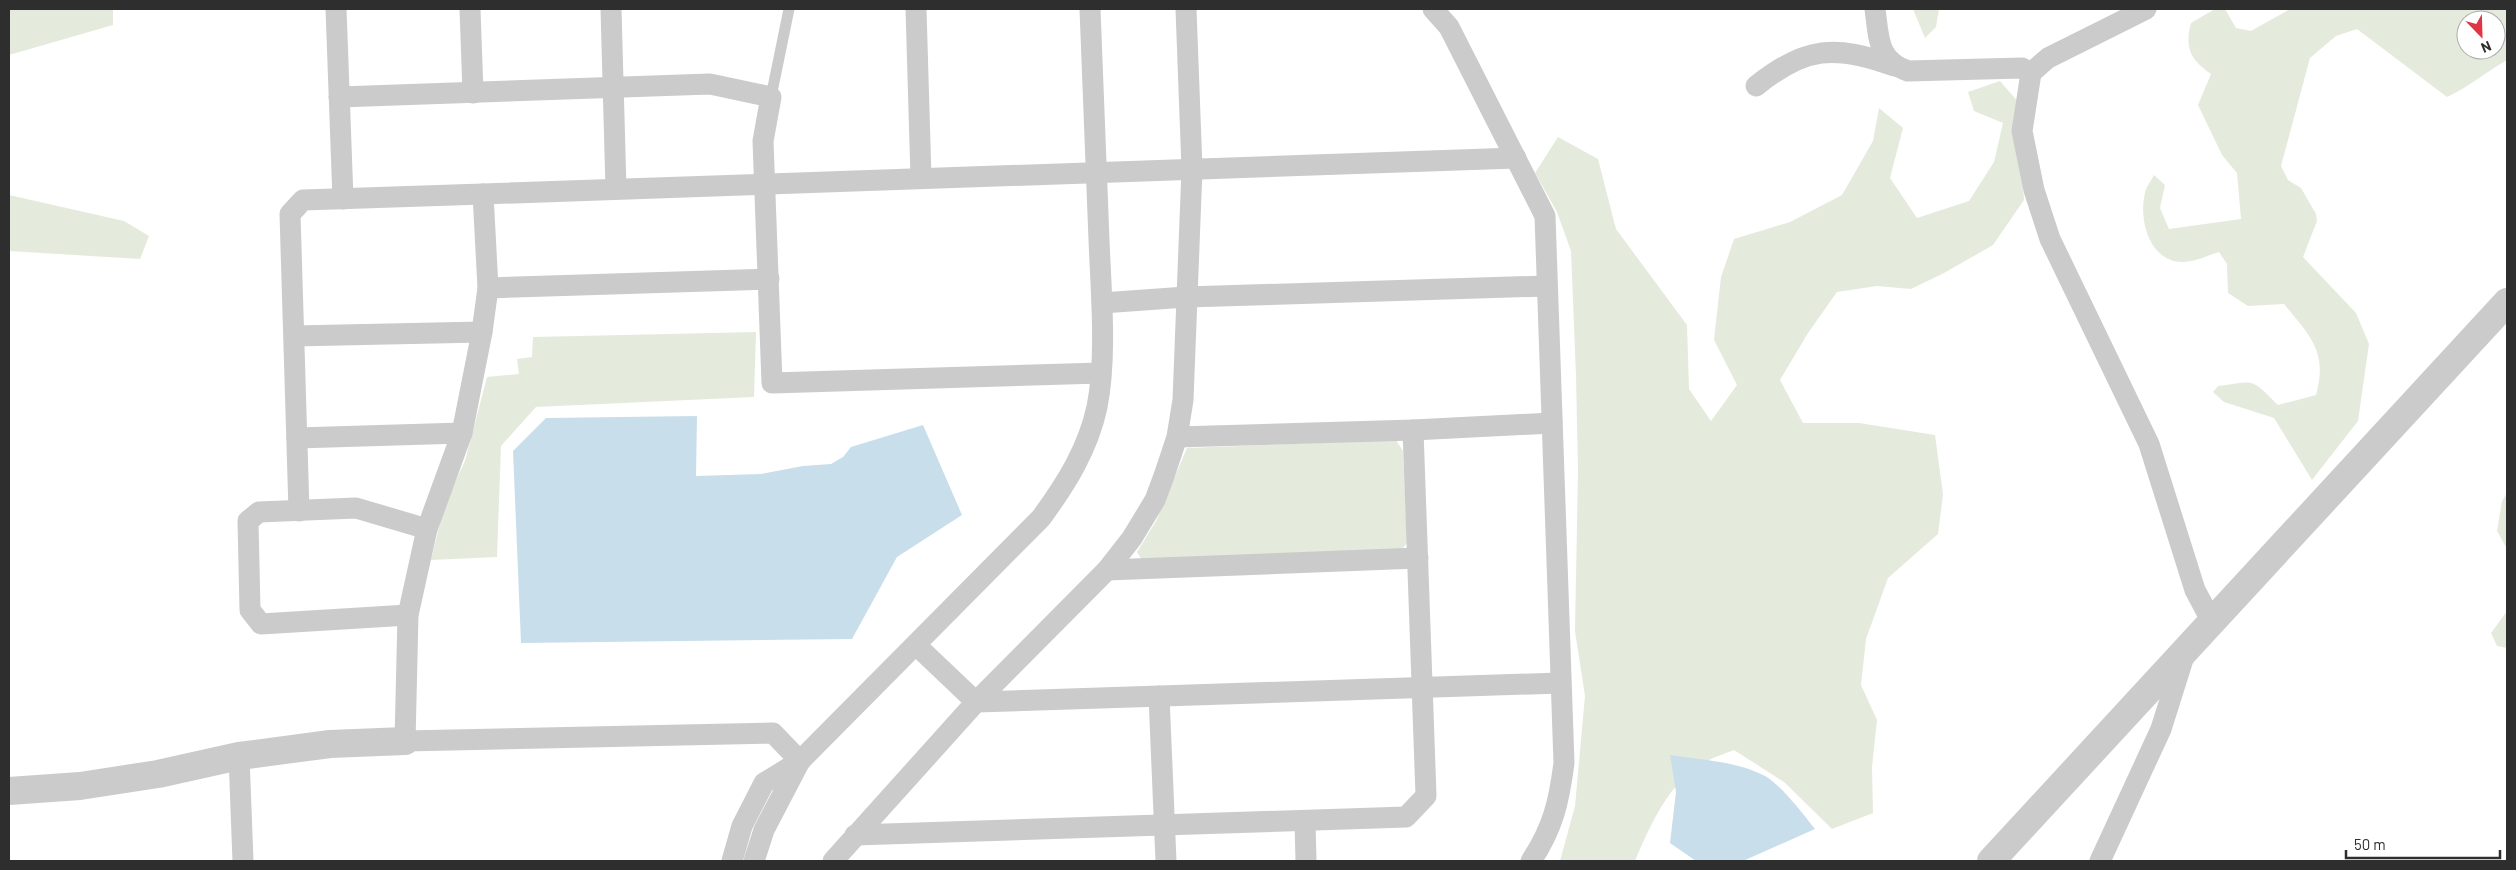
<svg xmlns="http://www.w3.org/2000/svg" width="2516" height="870" font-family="Barlow,sans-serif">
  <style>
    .green { fill: #e4ebdc; fill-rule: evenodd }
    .water { fill: #c9deeb }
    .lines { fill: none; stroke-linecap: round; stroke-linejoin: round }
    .service { stroke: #cbcbcb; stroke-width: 11 }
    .minor { stroke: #cbcbcb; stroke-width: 21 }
    .tertiary { stroke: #cbcbcb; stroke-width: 28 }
  </style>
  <rect width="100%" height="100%" fill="#fff"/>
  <g class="green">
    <polygon points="9,9 113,9 113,25 9,55"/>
    <polygon points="1913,9 1939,9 1936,27 1925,38"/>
    <path d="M2215,9h10l11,19 15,3 39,-22h217v51c-21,12 -38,27 -60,37l-90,-68 -21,7 -26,22 -29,108 7,14 13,8 15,26 1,7 -14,36 53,56 13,31 -11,77 -46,59 -38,-62 -50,-16 -11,-10 5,-6c38,-5 32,-9 60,19l38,-10c12,-44 -6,-59 -32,-91l-36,2 -20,-13 -1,-29 -8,-12c-13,4 -30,13 -45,9 -27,-7 -35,-45 -29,-68 1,-6 6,-12 9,-18l11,10 -5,23 9,21 72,-10 -4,-46 -15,-18 -24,-50 13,-31c-20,-14 -27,-26 -20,-51zM2466,20h30v30h-30z"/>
    <path d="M2000,81l20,23v43l4,53 -31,45 -49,28 -33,16 -34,-3 -40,6 -29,41 -28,47 23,43h56l76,12 8,59 -5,40 -50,44 -22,61 -5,46 16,35 -5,47 1,46 -41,16 -48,-47 -50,-32c-12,5 -29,10 -39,18 -30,23 -46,60 -60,93h-75l15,-55 10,-110 -10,-65 3,-161 -2,-94 -5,-125 -14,-39 -22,-39 23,-36 40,22 18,70 71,96 2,64 22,32 26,-36 -23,-45 7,-63 13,-38 56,-17 52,-27 31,-54 6,-33 24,20 -13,50 27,40 52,-17 25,-39 9,-39 -29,-12 -6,-19z"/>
    <polygon points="9,195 124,221 149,236 140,259 9,251"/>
    <polygon points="756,332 754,397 536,407 501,446 497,557 431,560 445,503 465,461 487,377 519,374 517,359 532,357 533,337"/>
    <polygon points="1396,440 1403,451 1407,543 1402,549 1142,560 1137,552 1156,521 1187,448"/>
    <polygon points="2507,493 2507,549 2497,531 2502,501"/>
    <polygon points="2507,611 2507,648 2497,646 2491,633"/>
  </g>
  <g class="water">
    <polygon points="697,416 696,476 761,474 803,466 831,464 843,457 851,447 923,425 962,515 897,557 852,639 521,643 513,451 546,418"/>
    <path d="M1670,755c30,5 67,6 95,21 15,8 39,39 50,53l-72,32h-47l-26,-18 6,-51z"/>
  </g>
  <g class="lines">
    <polyline class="service" points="771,97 789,9"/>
    <g class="minor">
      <polyline points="336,9 343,199"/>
      <polyline points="470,9 473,93"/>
      <polyline points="611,9 616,189"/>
      <polyline points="916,9 921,178"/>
      <path d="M1433,9l16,18 96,189 19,547c-5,39 -11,65 -33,98"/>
      <path d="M1875,9c4,29 2,51 33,62l114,-3 9,5"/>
      <polyline points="2146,9 2048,58 2031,73 2022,131 2034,190 2050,239 2149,444 2195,590 2212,622"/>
      <path d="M1756,86c48,-39 79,-42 138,-20"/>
      <polyline points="339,97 710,84 771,97 763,141 772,383 1101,373"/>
      <polyline points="488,288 769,279"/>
      <polyline points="1102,303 1186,297 1546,286"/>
      <polyline points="294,336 482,332"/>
      <polyline points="1177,437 1413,430 1552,423"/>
      <polyline points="297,438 462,433"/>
      <polyline points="299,511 290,214 303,200 483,194"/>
      <polyline points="1107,570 1418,558"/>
      <polyline points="408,615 261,624 250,610 248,521 259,512 356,508 427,529"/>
      <polyline points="916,645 976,702 1560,683"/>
      <polyline points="1159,696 1166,861"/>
      <polyline points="239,756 243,861"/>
      <polyline points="800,761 773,733 405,741 408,615 427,529 462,433 482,332 488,288 483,194 1516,158"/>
      <polyline points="1305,821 1306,861"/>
      <polyline points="855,835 1406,817 1426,796 1413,430"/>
      <path d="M732,861l10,-35 22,-43 36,-22 241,-243c25,-34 47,-69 56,-111 10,-50 4,-115 2,-167 -3,-77 -6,-154 -9,-231"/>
      <polyline points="754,861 764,830 800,761"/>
      <polyline points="833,861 976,702 1107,570 1132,538 1155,500 1164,476 1177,437 1183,400 1192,169 1186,9"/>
      <polyline points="2100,861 2161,729 2184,656"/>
    </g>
    <g class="tertiary">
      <polyline points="9,791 80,786 158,774 239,756 330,744 405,741"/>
      <polyline points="1991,861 2507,302"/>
    </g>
  </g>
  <rect width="2516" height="870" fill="none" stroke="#2e2e2e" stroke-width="20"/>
  <g transform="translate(2481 35) rotate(157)"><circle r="24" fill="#ffffff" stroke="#ababab"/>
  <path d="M0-4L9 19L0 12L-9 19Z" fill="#e13543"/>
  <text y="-8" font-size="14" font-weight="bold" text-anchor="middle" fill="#2e2e2e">N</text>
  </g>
  <path d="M2346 850v8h154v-8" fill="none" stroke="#2e2e2e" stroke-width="2.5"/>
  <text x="2354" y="850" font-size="15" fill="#2e2e2e" stroke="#ffffff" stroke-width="4" paint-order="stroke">50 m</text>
</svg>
